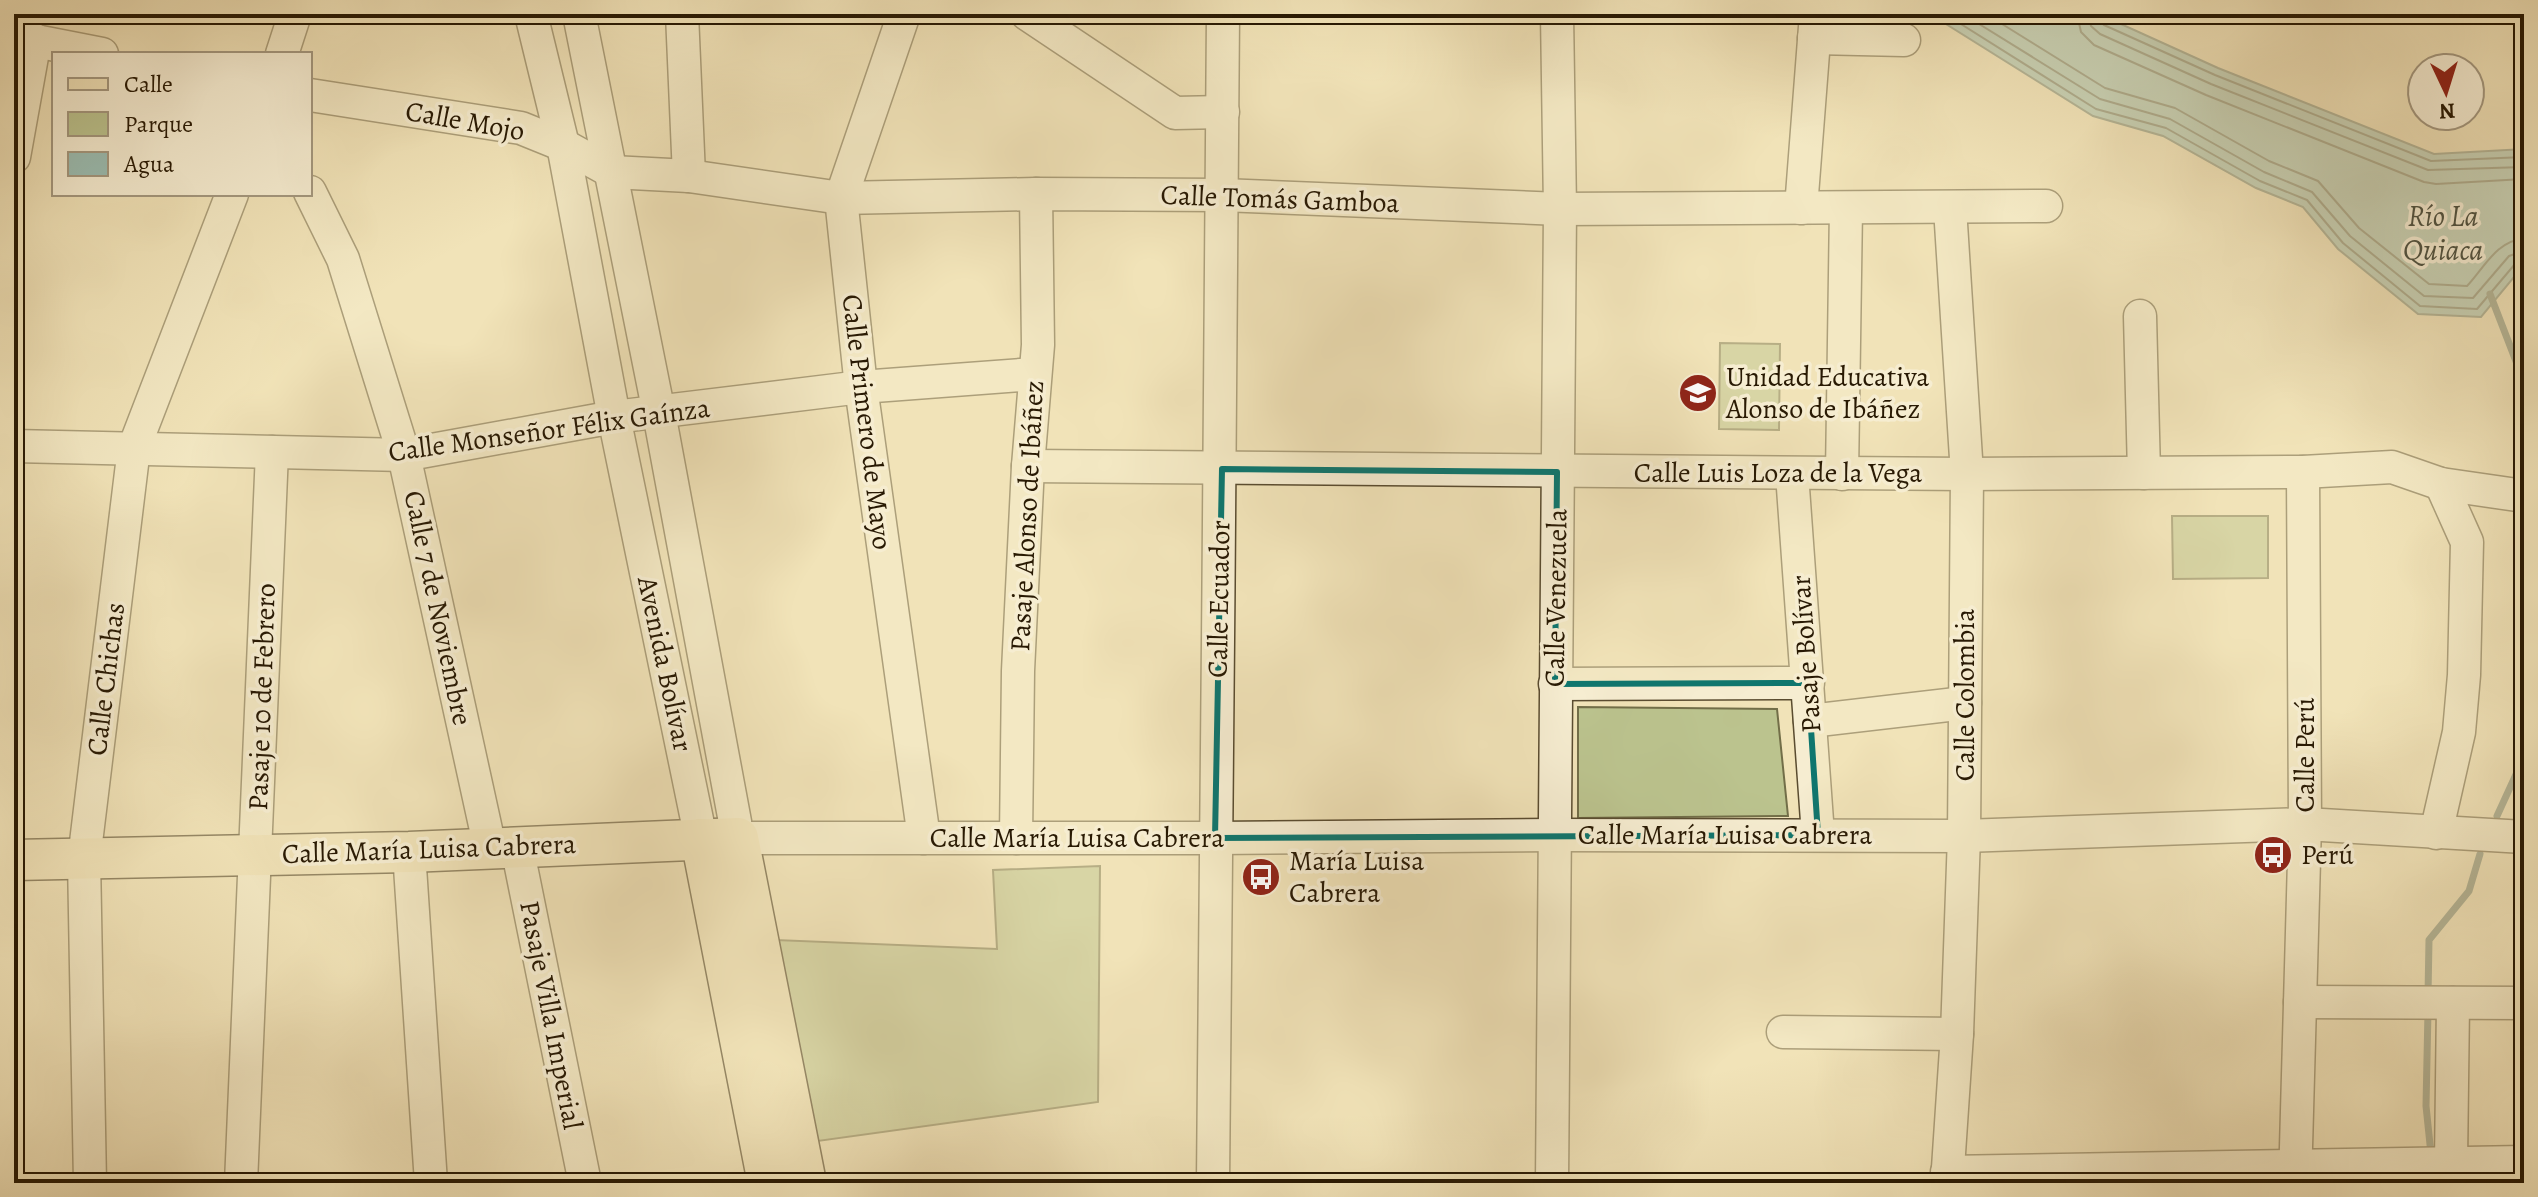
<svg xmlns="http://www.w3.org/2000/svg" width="2538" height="1197" font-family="Alegreya,serif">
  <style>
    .green { fill: #bbc38e; stroke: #726e48; stroke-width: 2 }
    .water { fill: #9bbeb3; stroke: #6d7c6d; stroke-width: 2 }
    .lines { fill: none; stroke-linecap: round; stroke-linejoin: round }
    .shore { stroke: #626c5b; stroke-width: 2 }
    .stream { stroke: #6d7c6d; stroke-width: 7 }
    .minor-casing { stroke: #5a4c30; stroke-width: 35 }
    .major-casing { stroke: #281903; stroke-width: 43 }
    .minor { stroke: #f6edd1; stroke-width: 32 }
    .major { stroke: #f1e3b8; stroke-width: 40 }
    .marked { fill: none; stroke: #0f766e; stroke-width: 6; stroke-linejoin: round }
    .labels { text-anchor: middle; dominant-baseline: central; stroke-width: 7; stroke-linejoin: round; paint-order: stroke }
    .street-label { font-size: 28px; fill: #281903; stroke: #f6edd1 }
    .poi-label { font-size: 28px; fill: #281903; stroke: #f6edd1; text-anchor: start }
    .water-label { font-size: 30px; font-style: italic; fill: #505341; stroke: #f6edd1 }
  </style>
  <rect width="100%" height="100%" fill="#f1e3b8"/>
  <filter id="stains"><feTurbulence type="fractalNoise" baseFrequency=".0025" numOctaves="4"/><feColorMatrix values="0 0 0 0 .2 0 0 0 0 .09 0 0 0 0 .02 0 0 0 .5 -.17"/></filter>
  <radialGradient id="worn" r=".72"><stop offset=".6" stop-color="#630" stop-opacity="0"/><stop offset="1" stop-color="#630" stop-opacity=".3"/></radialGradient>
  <g class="green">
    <polygon points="1720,343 1780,344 1779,430 1719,429"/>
    <polygon points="2172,516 2268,516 2268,578 2173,579"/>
    <polygon points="1578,707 1777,709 1788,816 1578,818"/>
    <polygon points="1100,866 1098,1102 818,1141 776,940 997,949 993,870"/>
  </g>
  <polygon class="water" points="1930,14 2099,14 2218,68 2434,154 2524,149 2524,265 2481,317 2418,314 2338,249 2303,207 2256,188 2163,136 2093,116"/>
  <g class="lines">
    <g class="shore">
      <polyline points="1945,14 2096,109 2166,128 2260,181 2307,200 2343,243 2420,306 2477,309 2515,264 2524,261"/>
      <polyline points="1963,14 2100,99 2170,119 2264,172 2312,192 2350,236 2424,296 2473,298 2509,256 2524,251"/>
      <path d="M1986,14l119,74 70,20 94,53 49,20 41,47 70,56 38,2c17,-18 30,-46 57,-47"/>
      <polyline points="2077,14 2081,32 2094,45 2206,95 2424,182 2436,184 2524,179"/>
      <polyline points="2089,14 2091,26 2100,34 2211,84 2428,170 2524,167"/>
      <polyline points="2099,14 2099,20 2104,25 2215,75 2431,161 2524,157"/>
    </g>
    <g class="stream">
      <polyline points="2490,294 2524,382"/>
      <polyline points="2497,816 2524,757"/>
      <polyline points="2428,995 2429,940 2469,891 2480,854"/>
      <polyline points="2428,1011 2426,1106 2431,1154"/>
    </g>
    <g class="minor-casing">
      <g id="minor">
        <polyline points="531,14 563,145 614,417 701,839"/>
        <polyline points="579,14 659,413 738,838 1215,838 1554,835 1964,836 2305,824 2524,837"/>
        <polyline points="682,14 689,176"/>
        <polyline points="904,14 841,198 861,387 924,838"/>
        <polyline points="1027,14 1175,113 1223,112"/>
        <polyline points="15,37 102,54"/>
        <polyline points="1814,38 1904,40"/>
        <polyline points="282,54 295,14"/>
        <polyline points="310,95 521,128 563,145 612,172 689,176 841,198 1036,194 1222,195 1560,209 2046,206"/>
        <polyline points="14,157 35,40"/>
        <polyline points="310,192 343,259 404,455 490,848"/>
        <polyline points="1801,208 1816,14"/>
        <polyline points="2140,316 2144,473"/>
        <polyline points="14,446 404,455 614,417 861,387 1035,374"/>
        <polyline points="1028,466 1967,474 2303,472 2392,467 2441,484 2524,496"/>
        <polyline points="1792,474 1818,835"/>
        <polyline points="1842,474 1846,208"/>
        <polyline points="1555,684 1808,683"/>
        <polyline points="1810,721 1965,703"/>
        <polyline points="2436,833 2459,732 2464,675 2467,542 2441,484"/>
        <polyline points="1016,838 1018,671 1028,466 1038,345 1036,194"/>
        <polyline points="517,847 585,1183"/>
        <polyline points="409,852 431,1183"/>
        <polyline points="2300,1002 2524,1003"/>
        <polyline points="1783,1032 1957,1034"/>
        <polyline points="2451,1163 2453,1003"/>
        <polyline points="1947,1172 2524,1162"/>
        <polyline points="90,1183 84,859 134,448 232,194"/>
        <polyline points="241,1183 272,452"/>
        <path d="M1213,1183c2,-390 9,-779 10,-1169"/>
        <polyline points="1552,1183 1560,209 1557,14"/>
        <polyline points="1947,1183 1957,1034 1964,836 1967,474 1950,208"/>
        <polyline points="2295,1183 2305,824 2303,472"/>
      </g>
    </g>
    <g class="major-casing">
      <g id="major">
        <polyline points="701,839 768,1183"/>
        <polyline points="14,860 409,852 738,838 806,1183"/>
      </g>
    </g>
    <use href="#minor" class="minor"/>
    <use href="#major" class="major"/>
  </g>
  <path d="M0 0H2538V1197H0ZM1222,469l335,3 -2,212 253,-1 10,152 -603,3z" fill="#f1e3b8" fill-opacity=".55" fill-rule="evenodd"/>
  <path class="marked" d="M1222,469l335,3 -2,212 253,-1 10,152 -603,3z"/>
  <defs>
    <g id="school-disc" transform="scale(2)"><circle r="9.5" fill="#8f2418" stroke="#f6edd1"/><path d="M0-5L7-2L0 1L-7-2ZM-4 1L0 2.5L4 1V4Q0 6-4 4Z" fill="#fff"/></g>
    <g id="bus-disc" transform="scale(2)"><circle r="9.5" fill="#8f2418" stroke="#f6edd1"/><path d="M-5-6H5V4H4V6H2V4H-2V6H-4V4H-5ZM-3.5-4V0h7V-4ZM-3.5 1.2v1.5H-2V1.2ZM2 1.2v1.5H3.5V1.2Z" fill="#fff"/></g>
  </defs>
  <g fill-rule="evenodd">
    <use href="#school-disc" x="1698" y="393"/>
    <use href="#bus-disc" x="2273" y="855"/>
    <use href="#bus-disc" x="1261" y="877"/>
  </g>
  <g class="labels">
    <g class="street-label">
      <text transform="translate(465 121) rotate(10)">Calle Mojo</text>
      <text transform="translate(1280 199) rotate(2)">Calle Tomás Gamboa</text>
      <text transform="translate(867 422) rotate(83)">Calle Primero de Mayo</text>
      <text transform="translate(549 430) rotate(-8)">Calle Monseñor Félix Gaínza</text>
      <text x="1778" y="473">Calle Luis Loza de la Vega</text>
      <text transform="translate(1027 516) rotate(-87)">Pasaje Alonso de Ibáñez</text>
      <text transform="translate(1556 598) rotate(-89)">Calle Venezuela</text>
      <text transform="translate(1219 599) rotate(-89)">Calle Ecuador</text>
      <text transform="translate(438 608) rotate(78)">Calle 7 de Noviembre</text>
      <text transform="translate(1806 654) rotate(-94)">Pasaje Bolívar</text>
      <text transform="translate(665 664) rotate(78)">Avenida Bolívar</text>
      <text transform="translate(106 679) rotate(-83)">Calle Chichas</text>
      <text transform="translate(1965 695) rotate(-90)">Calle Colombia</text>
      <text transform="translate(262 697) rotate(-88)">Pasaje 10 de Febrero</text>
      <text transform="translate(2305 755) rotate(-90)">Calle Perú</text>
      <text x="1725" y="835">Calle María Luisa Cabrera</text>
      <text x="1077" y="838">Calle María Luisa Cabrera</text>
      <text transform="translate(429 849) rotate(-2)">Calle María Luisa Cabrera</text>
      <text transform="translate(551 1015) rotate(79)">Pasaje Villa Imperial</text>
    </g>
    <g class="poi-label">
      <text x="1726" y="377">Unidad Educativa<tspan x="1726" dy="32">Alonso de Ibáñez</tspan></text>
      <text x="2301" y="855">Perú</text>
      <text x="1289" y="861">María Luisa<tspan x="1289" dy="32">Cabrera</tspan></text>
    </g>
    <g class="water-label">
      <text x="2443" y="216">Río La<tspan x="2443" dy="34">Quiaca</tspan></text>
    </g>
  </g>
  <rect width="2538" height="1197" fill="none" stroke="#f1e3b8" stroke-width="48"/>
  <rect x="16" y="16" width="2506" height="1165" fill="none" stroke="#281903" stroke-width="4"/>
  <rect x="24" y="24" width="2490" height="1149" fill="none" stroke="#281903" stroke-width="2"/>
  <rect x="52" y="52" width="260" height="144" fill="#f6edd1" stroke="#a4987f" stroke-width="2"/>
  <rect x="68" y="78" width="40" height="12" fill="#f1e3b8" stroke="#a4987f" stroke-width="2"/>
  <text x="124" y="92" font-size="24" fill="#281903">Calle</text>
  <rect x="68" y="112" width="40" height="24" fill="#bbc38e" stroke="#a4987f" stroke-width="2"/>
  <text x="124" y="132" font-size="24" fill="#281903">Parque</text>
  <rect x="68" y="152" width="40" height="24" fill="#9bbeb3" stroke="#a4987f" stroke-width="2"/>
  <text x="124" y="172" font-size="24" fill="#281903">Agua</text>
  <g transform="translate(2446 92) rotate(176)"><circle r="38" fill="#f6edd1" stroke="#a4987f" stroke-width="2"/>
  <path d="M0-6L14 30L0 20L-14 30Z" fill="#8f2418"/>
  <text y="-12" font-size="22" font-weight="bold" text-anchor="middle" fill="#281903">N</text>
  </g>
  <rect width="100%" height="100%" filter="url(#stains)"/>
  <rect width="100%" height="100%" fill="url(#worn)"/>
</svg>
